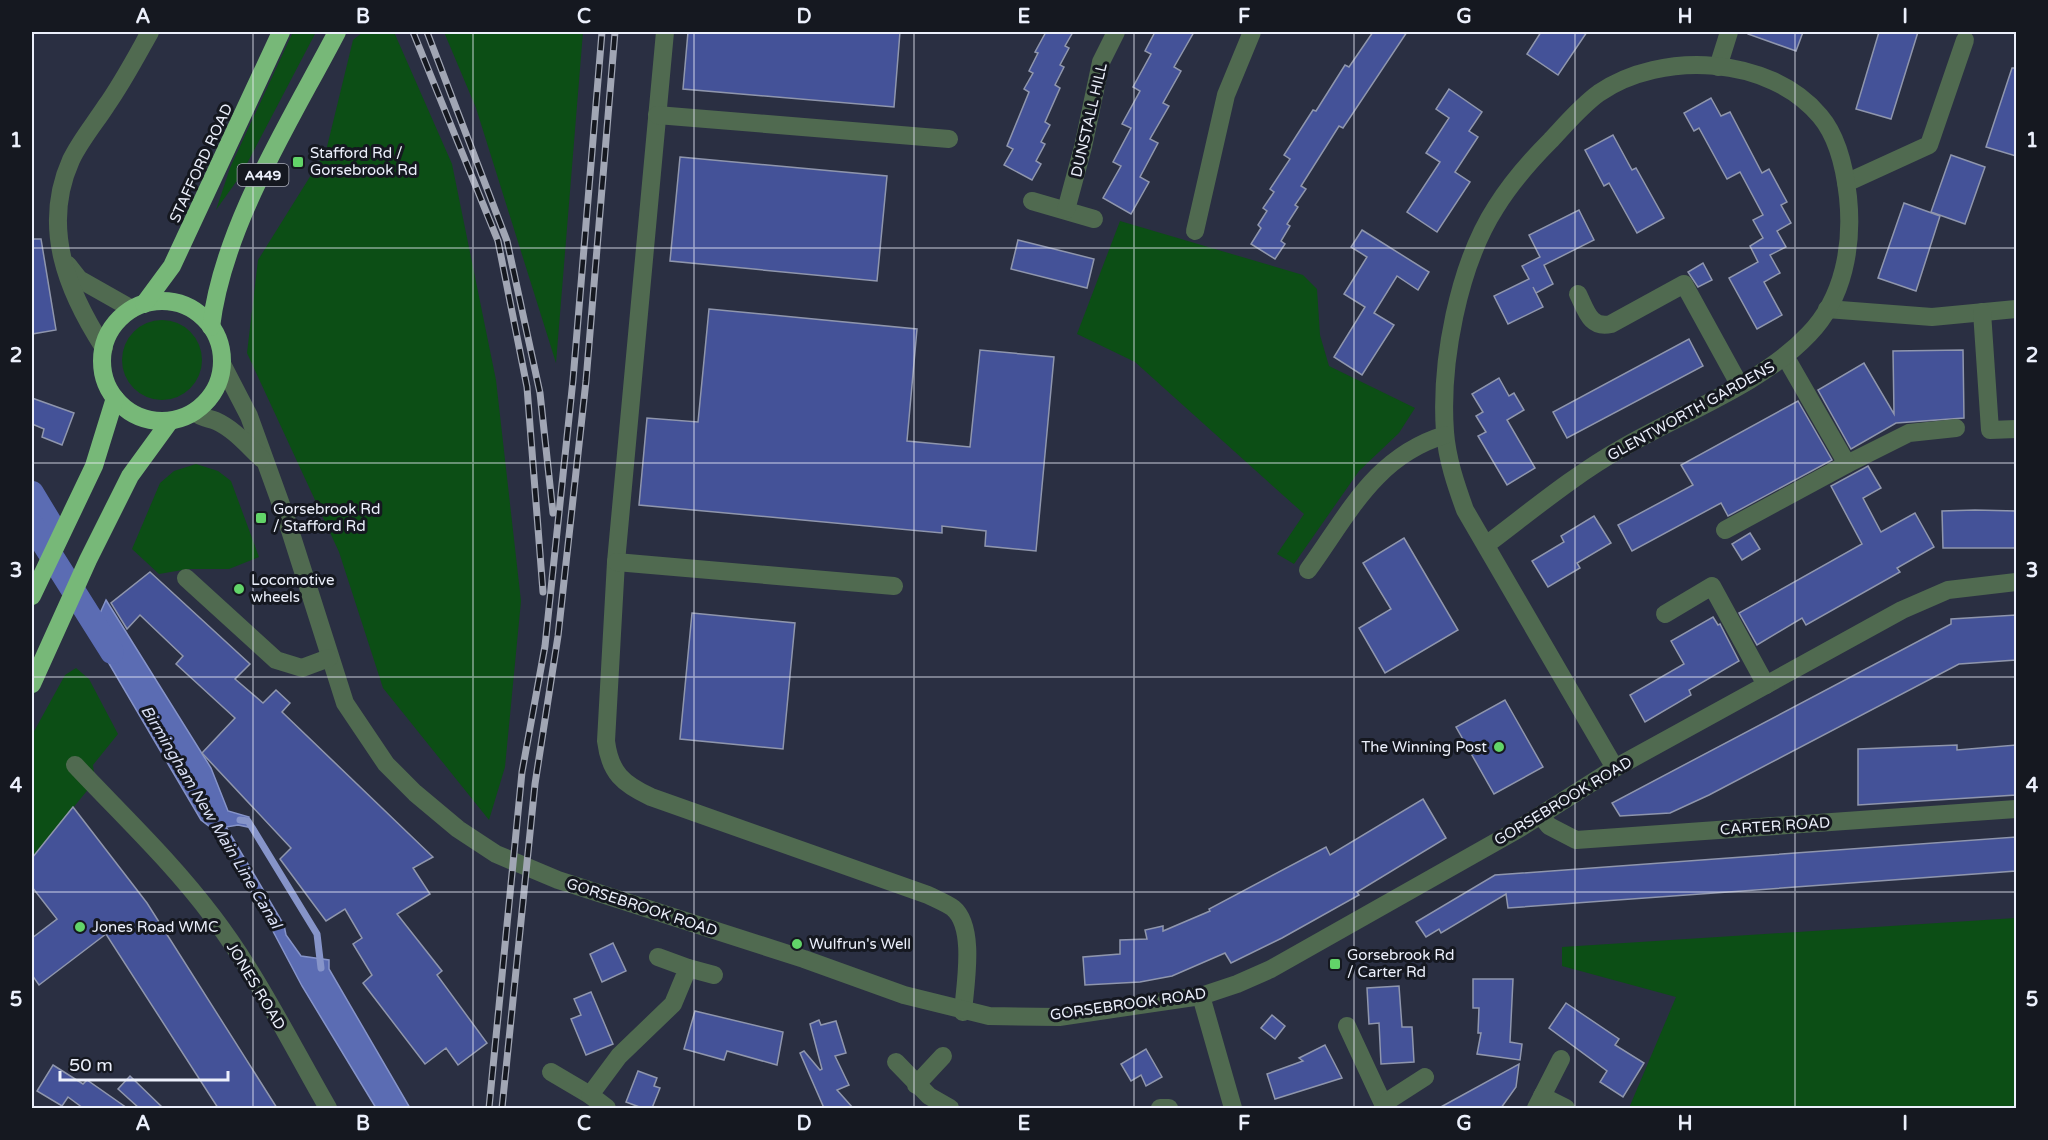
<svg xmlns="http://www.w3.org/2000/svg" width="2048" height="1140" font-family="'Varela Round',sans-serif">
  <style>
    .green { fill: #0c4e15 }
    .water { fill: #5b6cb3; stroke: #8694c9; stroke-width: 1.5 }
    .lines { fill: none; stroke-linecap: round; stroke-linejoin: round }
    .stream { stroke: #8694c9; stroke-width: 7 }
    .canal { stroke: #5b6cb3; stroke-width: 24 }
    .building { fill: #445298; stroke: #8f96ad; stroke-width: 1.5 }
    .minor { stroke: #506a50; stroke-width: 18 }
    .highway { stroke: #77b878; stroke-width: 18 }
    .rail-casing { stroke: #a1a6b4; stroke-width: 7 }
    .rail { stroke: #151820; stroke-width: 4.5; stroke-dasharray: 14; stroke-linecap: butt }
    .grid { fill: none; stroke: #ecf0fc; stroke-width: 1.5; stroke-opacity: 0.55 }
    .poi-dot { fill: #62d469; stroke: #151820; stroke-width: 2 }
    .labels { text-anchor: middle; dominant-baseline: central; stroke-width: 6; stroke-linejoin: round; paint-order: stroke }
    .shield { fill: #151820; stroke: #acafba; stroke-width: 1.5 }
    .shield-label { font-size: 14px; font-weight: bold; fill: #ecf0fc }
    .street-label { font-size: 15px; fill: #ecf0fc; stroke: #151820 }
    .poi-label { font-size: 15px; fill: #ecf0fc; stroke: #151820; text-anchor: start }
    .water-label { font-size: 16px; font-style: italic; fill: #d7ddf2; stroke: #151820 }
    .neatline { fill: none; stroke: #ecf0fc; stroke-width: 2 }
    .grid-label { font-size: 20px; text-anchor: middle; font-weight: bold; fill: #ecf0fc }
  </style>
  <rect width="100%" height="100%" fill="#2a2f42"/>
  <g class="green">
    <polygon points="293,32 316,32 241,175 216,210 230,168"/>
    <polygon points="363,32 394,32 452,164 496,380 521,601 505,767 489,820 383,688 339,552 247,353 258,260 326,151 353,40"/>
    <polygon points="444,32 583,32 556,363 476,108"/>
    <polygon points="1120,221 1303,275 1317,289 1320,335 1329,366 1415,408 1399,433 1359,471 1294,564 1277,554 1304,514 1135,362 1077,334"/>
    <circle cx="162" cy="360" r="40"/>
    <polygon points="196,464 218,471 231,481 259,557 229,569 188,569 159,574 132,549 160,483 174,471"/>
    <polygon points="76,668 89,679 118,734 93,765 95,781 32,858 32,735 65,675"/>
    <polygon points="2016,918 2016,1108 1629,1108 1676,997 1562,966 1562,947"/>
  </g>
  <polygon class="water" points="106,600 211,768 228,811 249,817 248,827 238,825 226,827 284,925 286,935 301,956 329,960 329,969 410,1108 376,1108 302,986 223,837 201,820 91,633"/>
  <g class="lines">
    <polyline class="stream" points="240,820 248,821 317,934 321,968"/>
    <g class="canal">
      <polyline points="32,493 52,526 51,546"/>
      <polyline points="32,525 112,652"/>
    </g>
  </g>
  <g class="building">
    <polygon points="688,32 900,32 894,107 683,89"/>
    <polygon points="1046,32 1073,32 1065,46 1069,48 1060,65 1064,67 1055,85 1060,88 1045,122 1050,125 1041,142 1045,144 1036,161 1041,164 1032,180 1004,165 1013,149 1007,146 1029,92 1024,89 1033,73 1029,71 1038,53 1035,52"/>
    <polygon points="1155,32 1194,32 1174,67 1181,71 1163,103 1169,106 1150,139 1158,143 1140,177 1149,182 1131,214 1103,198 1121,166 1113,162 1131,128 1122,124 1140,91 1133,87 1151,54 1145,51"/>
    <polygon points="1373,32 1407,32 1343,128 1339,126 1301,186 1306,189 1295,205 1298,207 1287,224 1290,226 1281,241 1285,244 1275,259 1251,244 1261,228 1258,225 1267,211 1263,208 1274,192 1270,189 1290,159 1284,155 1313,110 1316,111 1345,65 1349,67"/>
    <polygon points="1541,32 1587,32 1558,75 1527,54"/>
    <polygon points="1748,32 1803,32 1796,51 1748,34"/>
    <polygon points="1879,32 1918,32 1891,119 1856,109"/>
    <polygon points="2012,68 2016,68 2016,156 1986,147"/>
    <polygon points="1449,89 1482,112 1469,131 1478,137 1455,172 1470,182 1437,232 1407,212 1440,162 1426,153 1449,118 1436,109"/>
    <polygon points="1711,98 1721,116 1730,112 1762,173 1769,169 1787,202 1781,205 1791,223 1777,231 1786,247 1770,255 1780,273 1764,282 1782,315 1757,329 1729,278 1758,262 1750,246 1763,238 1753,220 1763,215 1740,172 1727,179 1699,128 1694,131 1684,113"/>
    <polygon points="1613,135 1632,170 1636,168 1664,218 1637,233 1609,183 1604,186 1585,150"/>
    <polygon points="1951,155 1985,167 1965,224 1931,212"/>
    <polygon points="680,157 887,176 877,281 670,261"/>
    <polygon points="1904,203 1940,216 1916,291 1878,278"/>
    <polygon points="1579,210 1594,240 1544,265 1553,284 1536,293 1533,287 1543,307 1508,324 1494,296 1529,279 1522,266 1540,257 1529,235"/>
    <polygon points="1362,230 1429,272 1418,290 1397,276 1374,313 1394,325 1362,375 1334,357 1365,307 1344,294 1367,257 1351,247"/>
    <polygon points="32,239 41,239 56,330 32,334"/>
    <polygon points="1018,240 1094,259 1087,288 1011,269"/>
    <polygon points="1703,263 1712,280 1698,287 1688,272"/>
    <polygon points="709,309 917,329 907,441 970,447 980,350 1054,357 1036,551 985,546 986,531 942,526 942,533 639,505 647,418 698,422"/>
    <polygon points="1689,339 1703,366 1567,438 1553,412"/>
    <polygon points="1963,350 1964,418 1896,423 1851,449 1818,390 1864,363 1894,414 1893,351"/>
    <polygon points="1499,378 1509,396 1514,393 1524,410 1507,420 1535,468 1507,485 1478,436 1486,432 1476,416 1483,412 1472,394"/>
    <polygon points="32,398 74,413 62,445 42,437 44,429 32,424"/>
    <polygon points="1798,401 1832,460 1728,516 1721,503 1632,551 1618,525 1693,485 1681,465"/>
    <polygon points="1868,466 1881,488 1863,498 1881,532 1915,513 1934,547 1897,568 1900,572 1806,625 1802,618 1757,645 1739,613 1862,544 1831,486"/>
    <polygon points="1975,510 2016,511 2016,548 1943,548 1942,511"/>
    <polygon points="1594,516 1611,543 1577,563 1580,568 1548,587 1532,561 1564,542 1561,536"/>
    <polygon points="1750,533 1760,549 1742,560 1732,544"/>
    <polygon points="1404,538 1458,630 1385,673 1359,628 1391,609 1363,563"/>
    <polygon points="150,572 250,664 235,679 263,703 276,690 290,703 282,712 433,857 413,868 430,894 397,914 442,971 437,975 487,1043 458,1065 446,1048 425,1064 363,983 372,975 353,944 362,938 345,909 326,921 280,859 291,848 202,753 235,718 176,664 183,656 140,615 127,629 111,603"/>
    <polygon points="692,613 795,623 783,749 680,739"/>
    <polygon points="2016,615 2016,660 1959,664 1709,795 1670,813 1620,816 1612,803 1951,624 1951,619"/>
    <polygon points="1713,617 1718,625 1720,624 1739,661 1689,690 1691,695 1645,722 1630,695 1684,664 1671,641"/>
    <polygon points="1505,700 1543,767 1494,794 1456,727"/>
    <polygon points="1957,745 1957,750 2016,745 2016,795 1858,805 1858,749"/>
    <polygon points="1423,799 1446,838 1357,892 1359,895 1282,938 1231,963 1225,953 1172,976 1140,982 1085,985 1083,957 1120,954 1120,940 1147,939 1145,930 1163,926 1163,931 1210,911 1209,909 1326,847 1330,855"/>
    <polygon points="73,807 147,903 277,1108 218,1108 106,934 39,985 32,975 32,938 57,919 32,887 32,858"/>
    <polygon points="2016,837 2016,871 1508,908 1506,894 1441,933 1439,929 1426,937 1416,922 1495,875"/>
    <polygon points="613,943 626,971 602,982 590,954"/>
    <polygon points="1473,979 1513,979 1510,1042 1522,1044 1520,1060 1477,1054 1481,1033 1478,1033 1479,1008 1473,1008"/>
    <polygon points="1399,986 1402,1027 1412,1027 1414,1062 1381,1064 1379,1023 1369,1024 1367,988"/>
    <polygon points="591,992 613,1044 586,1055 571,1019 581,1015 574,999"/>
    <polygon points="1566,1003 1619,1039 1615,1045 1644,1063 1623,1097 1600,1082 1607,1071 1549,1028"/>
    <polygon points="695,1011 783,1032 777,1065 727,1051 724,1060 684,1049"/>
    <polygon points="1272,1015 1285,1026 1275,1039 1261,1028"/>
    <polygon points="819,1020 821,1025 836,1021 846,1053 835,1056 849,1085 837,1090 853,1108 824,1108 800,1053 804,1051 820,1070 822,1069 810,1024"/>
    <polygon points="1325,1045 1342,1078 1275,1099 1267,1074 1303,1061 1299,1058"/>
    <polygon points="1146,1049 1162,1077 1146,1086 1141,1075 1131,1081 1121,1064"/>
    <polygon points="1519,1064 1516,1087 1501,1108 1439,1108"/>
    <polygon points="53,1065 83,1084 87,1080 127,1108 83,1108 68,1097 62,1106 37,1091"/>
    <polygon points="638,1071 657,1078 654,1086 660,1088 652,1108 642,1108 626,1102"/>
    <polygon points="130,1076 163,1108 139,1108 118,1089"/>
  </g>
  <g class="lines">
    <g class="minor">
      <path d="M665,32l-49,530 -10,179c4,32 17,43 45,56l277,98c8,4 18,8 25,13 23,19 12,77 10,104"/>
      <polyline points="1718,67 1729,32"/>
      <polyline points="657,115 949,139"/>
      <polyline points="1846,183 1929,145 1965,40"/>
      <polyline points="1032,201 1094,219"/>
      <polyline points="1066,210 1083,147 1101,62 1116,32"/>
      <polyline points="1195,231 1226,95 1252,32"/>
      <polyline points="68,265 79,279 132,309"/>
      <path d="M1578,294c8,16 12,35 33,30l73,-40 55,100"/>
      <polyline points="1827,309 1932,317 2016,309"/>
      <polyline points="1982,312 1990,430 2016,429"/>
      <path d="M104,348c-37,-57 -63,-121 -33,-188 9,-19 24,-37 35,-54 17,-24 30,-49 44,-74"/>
      <polyline points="222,364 249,416 287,521 345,703 386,764 415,793 458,829 496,854 558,880 804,959 904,995 989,1016 1059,1017 1201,996 1237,984 1271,969 1517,830 1615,768 1902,610 1948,590 2016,582"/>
      <path d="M194,412c7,6 14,6 22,9 18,8 32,25 46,38"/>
      <polyline points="1847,464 1909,433 1956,428"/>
      <polyline points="1725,530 1847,464 1785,356"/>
      <path d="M1486,545c44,-33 88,-70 136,-97 60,-35 140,-64 187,-114 35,-36 44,-89 39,-137 -3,-27 -10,-60 -28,-81 -50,-60 -158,-66 -221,-23 -18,13 -33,31 -48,47 -20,20 -40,43 -55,67 -38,59 -56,156 -51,225 2,27 11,53 20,78l150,258"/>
      <polyline points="616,562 894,586"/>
      <path d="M1308,570c40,-55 67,-114 137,-135"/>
      <polyline points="186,578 276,660 302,668 329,658"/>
      <polyline points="1665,614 1712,586 1766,685"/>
      <path d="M75,765c47,50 97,97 138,152 45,59 78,127 115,191"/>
      <polyline points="1541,816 1549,826 1576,840 2016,809"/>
      <polyline points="688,968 714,975"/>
      <polyline points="1201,996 1233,1108"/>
      <polyline points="1347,1026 1385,1108"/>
      <polyline points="896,1062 929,1096 950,1108"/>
      <polyline points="551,1072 590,1095"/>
      <polyline points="916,1085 943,1056"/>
      <polyline points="1542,1096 1566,1108"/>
      <polyline points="1383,1104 1425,1077"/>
      <polyline points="607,1108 590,1095 619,1056 673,1004 688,968 658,957"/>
      <polyline points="1160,1108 1169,1108"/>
      <polyline points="1536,1108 1561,1059"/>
    </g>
    <g class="highway">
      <circle cx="162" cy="361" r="60"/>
      <polyline points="144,304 172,266 281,32"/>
      <path d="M211,327c12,-101 79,-205 126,-295"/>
      <polyline points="32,596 94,466 115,398"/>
      <polyline points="32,684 88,560 130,476 170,421"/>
    </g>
    <g class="rail-casing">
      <g id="rail">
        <polyline points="413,32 498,241 527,387 543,592"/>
        <polyline points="427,32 507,241 540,393 553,513"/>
        <polyline points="489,1108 522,772 545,646 573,380 602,32"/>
        <polyline points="502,1108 535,784 558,636 586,381 615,32"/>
      </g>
    </g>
    <use href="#rail" class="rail"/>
  </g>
  <path class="grid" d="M253,32v1076M473,32v1076M694,32v1076M914,32v1076M1134,32v1076M1354,32v1076M1575,32v1076M1795,32v1076M32,248h1984M32,463h1984M32,677h1984M32,892h1984"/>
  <g class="poi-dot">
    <rect x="292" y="156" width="12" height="12" rx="3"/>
    <rect x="255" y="512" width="12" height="12" rx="3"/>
    <circle cx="239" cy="589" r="6"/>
    <circle cx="1499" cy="747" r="6"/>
    <circle cx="80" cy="927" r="6"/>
    <circle cx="797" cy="944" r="6"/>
    <rect x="1329" y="958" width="12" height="12" rx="3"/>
  </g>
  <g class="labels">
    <rect class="shield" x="237.5" y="164" width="51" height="22" rx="4.5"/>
    <g class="shield-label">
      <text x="263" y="175">A449</text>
    </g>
    <g class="street-label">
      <text transform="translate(1089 120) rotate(-77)">DUNSTALL HILL</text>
      <text transform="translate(201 163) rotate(-65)">STAFFORD ROAD</text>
      <text transform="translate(1691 411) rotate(-29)">GLENTWORTH GARDENS</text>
      <text transform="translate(1563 801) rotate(-31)">GORSEBROOK ROAD</text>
      <text transform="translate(1775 826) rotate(-4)">CARTER ROAD</text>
      <text transform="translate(642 907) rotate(18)">GORSEBROOK ROAD</text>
      <text transform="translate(256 986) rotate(59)">JONES ROAD</text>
      <text transform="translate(1128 1004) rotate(-8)">GORSEBROOK ROAD</text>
    </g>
    <g class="poi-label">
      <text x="310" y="153">Stafford Rd /<tspan x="310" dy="17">Gorsebrook Rd</tspan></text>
      <text x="273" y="509">Gorsebrook Rd<tspan x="273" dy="17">/ Stafford Rd</tspan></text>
      <text x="251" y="580">Locomotive<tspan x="251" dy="17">wheels</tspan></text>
      <text x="1487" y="747" text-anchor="end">The Winning Post</text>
      <text x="92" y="927">Jones Road WMC</text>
      <text x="809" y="944">Wulfrun's Well</text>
      <text x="1347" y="955">Gorsebrook Rd<tspan x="1347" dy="17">/ Carter Rd</tspan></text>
    </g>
    <g class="water-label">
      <text transform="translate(211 817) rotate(59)">Birmingham New Main Line Canal</text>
    </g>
  </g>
  <rect width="2048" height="1140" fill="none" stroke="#151820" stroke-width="66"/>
  <path d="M60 1071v9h168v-9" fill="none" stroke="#ecf0fc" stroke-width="3"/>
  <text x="69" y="1071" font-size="18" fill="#ecf0fc" stroke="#151820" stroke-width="4.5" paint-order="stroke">50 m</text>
  <rect x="33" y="33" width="1982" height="1074" class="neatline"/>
  <g class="grid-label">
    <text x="143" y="23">A</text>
    <text x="363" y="23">B</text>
    <text x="584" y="23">C</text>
    <text x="804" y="23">D</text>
    <text x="1024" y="23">E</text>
    <text x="1244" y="23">F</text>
    <text x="1464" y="23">G</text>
    <text x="1685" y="23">H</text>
    <text x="1905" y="23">I</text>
    <text x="16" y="147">1</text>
    <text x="2032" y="147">1</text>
    <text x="16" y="362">2</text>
    <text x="2032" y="362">2</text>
    <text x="16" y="577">3</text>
    <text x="2032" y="577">3</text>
    <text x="16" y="792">4</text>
    <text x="2032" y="792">4</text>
    <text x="16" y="1006">5</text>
    <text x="2032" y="1006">5</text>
    <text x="143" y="1130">A</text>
    <text x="363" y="1130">B</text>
    <text x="584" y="1130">C</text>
    <text x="804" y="1130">D</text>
    <text x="1024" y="1130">E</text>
    <text x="1244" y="1130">F</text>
    <text x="1464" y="1130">G</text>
    <text x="1685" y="1130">H</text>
    <text x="1905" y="1130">I</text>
  </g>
</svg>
